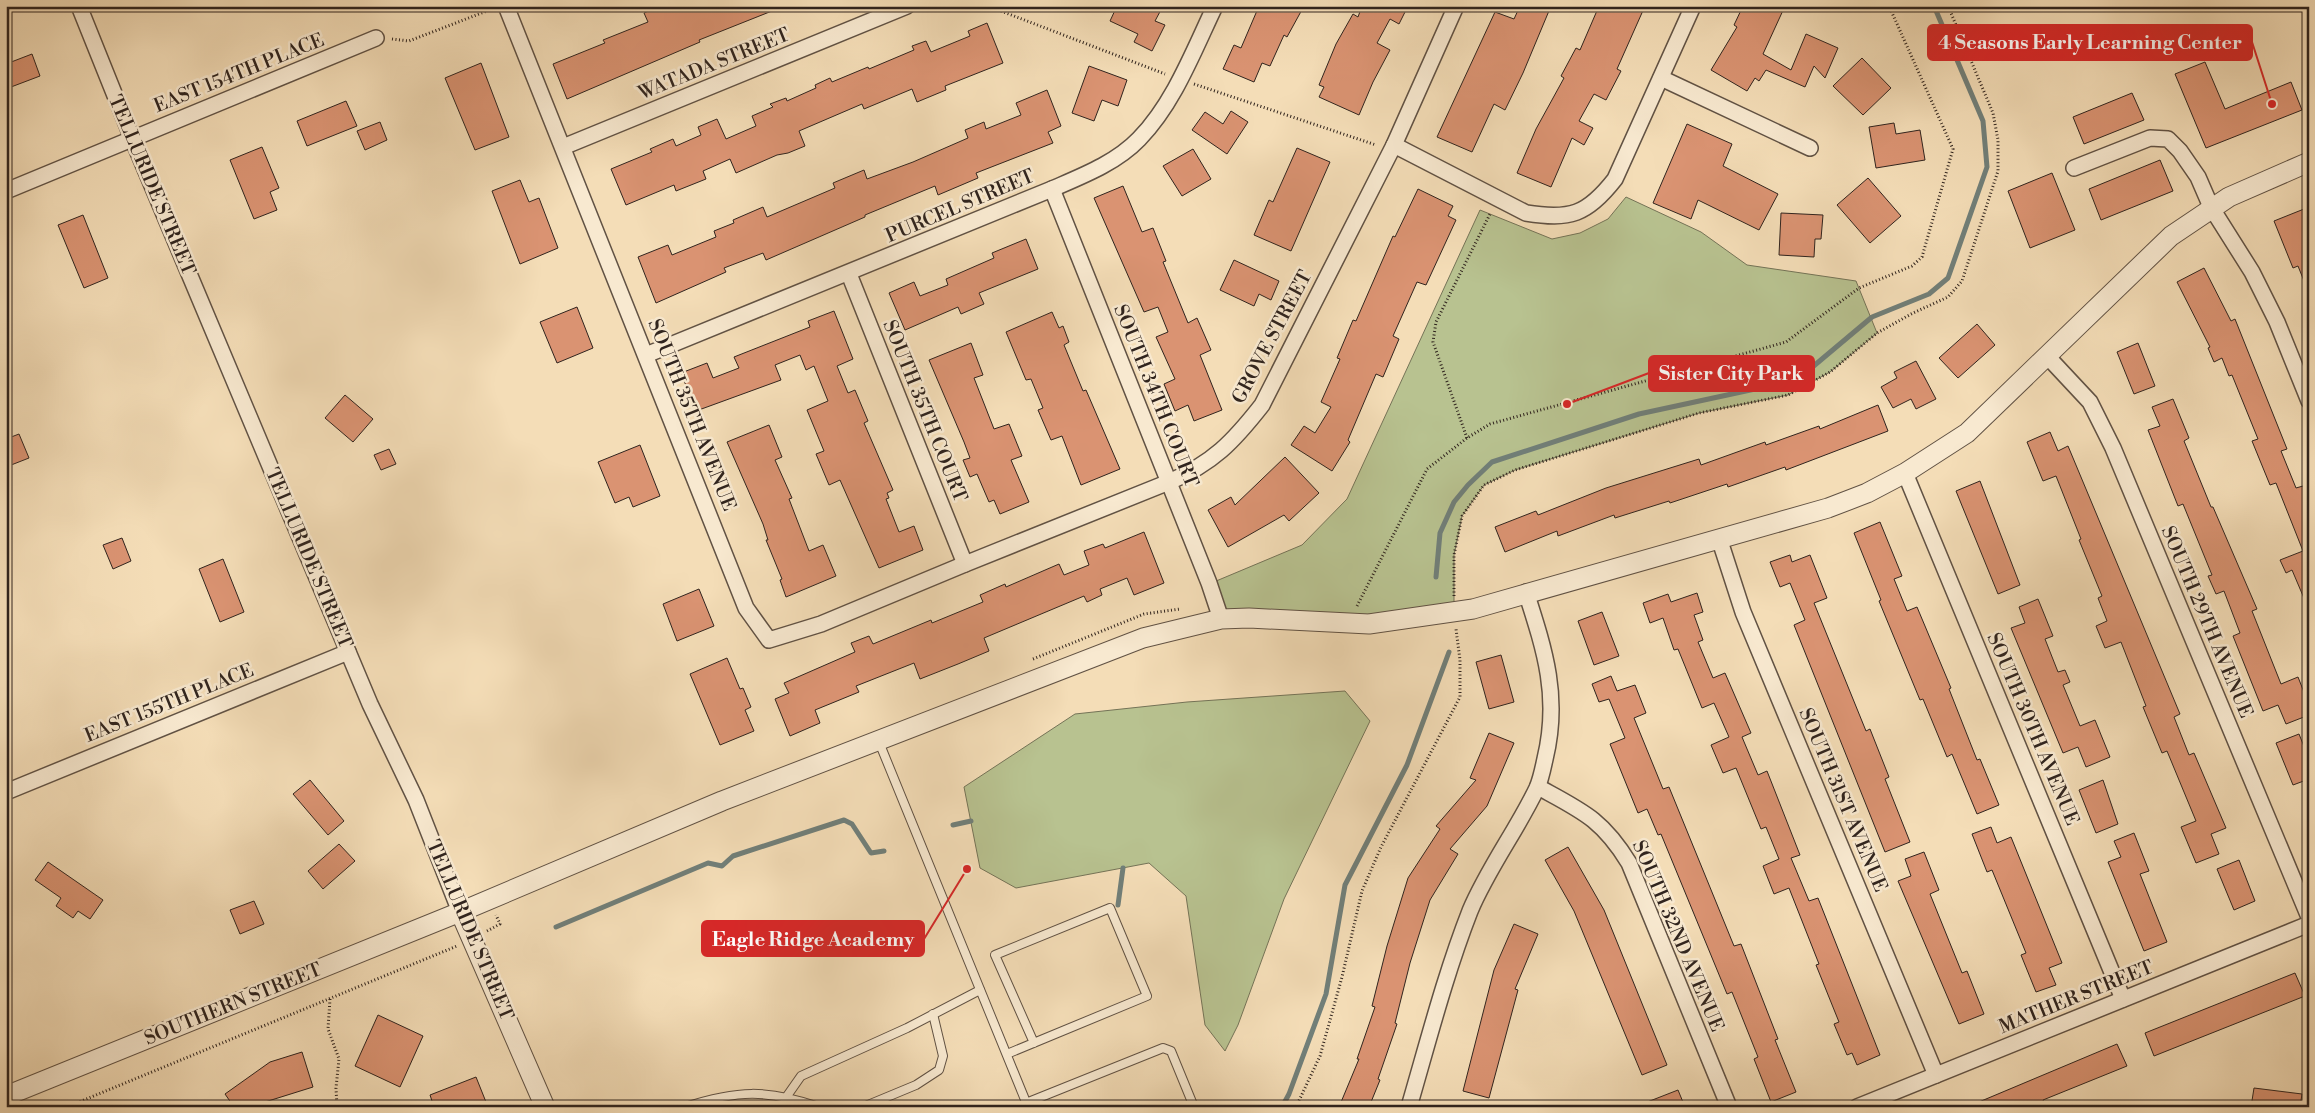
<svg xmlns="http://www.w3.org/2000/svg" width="2315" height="1113" font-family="'Libre Bodoni',serif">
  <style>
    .green { fill: #b8c290; stroke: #747357 }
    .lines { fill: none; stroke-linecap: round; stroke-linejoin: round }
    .stream { stroke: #717f79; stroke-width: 5 }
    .building { fill: #da9372; stroke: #30241e }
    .service-casing { stroke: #615244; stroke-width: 10 }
    .minor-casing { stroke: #615244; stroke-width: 18 }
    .tertiary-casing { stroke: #615244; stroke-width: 21 }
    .path { stroke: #30241e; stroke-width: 3; stroke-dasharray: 1 2.5; stroke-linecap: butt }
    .service { stroke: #f8e9d0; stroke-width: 8 }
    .minor { stroke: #f8e9d0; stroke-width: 15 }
    .tertiary { stroke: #f8e9d0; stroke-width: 19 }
    .labels { text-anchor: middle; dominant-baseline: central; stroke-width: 5; stroke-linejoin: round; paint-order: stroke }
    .street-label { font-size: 19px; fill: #30241e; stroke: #f8e9d0 }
    .leader { fill: none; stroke: #d62828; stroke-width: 2 }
    .callout-dot { fill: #d62828; stroke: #f8e9d0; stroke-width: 2 }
    .callout { fill: #d62828; stroke: #d62828; stroke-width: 2 }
    .callout-label { font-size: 20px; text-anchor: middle; font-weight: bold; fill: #fff }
  </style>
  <rect width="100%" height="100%" fill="#f4ddb7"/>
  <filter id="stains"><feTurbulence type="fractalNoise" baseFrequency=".004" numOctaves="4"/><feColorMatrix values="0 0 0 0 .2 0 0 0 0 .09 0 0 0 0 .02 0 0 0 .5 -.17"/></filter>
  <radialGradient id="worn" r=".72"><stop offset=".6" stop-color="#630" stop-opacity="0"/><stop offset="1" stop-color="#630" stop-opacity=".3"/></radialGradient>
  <g class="green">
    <polygon points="1626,197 1701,232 1747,265 1856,281 1877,333 1830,372 1788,395 1699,413 1515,470 1484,485 1462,516 1454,555 1454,612 1369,624 1221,619 1209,584 1302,545 1347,499 1480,210 1552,239 1580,233 1608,219"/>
    <polygon points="1345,691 1370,721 1284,899 1238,1025 1225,1051 1205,1025 1186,896 1149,863 1016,888 980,868 964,787 1075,714 1187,702"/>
  </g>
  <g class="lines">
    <g class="stream">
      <polyline points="1436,577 1440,533 1454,502 1468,485 1492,462 1639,414 1797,380 1872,317 1929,294 1948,278 1987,167 1983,121 1934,6"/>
      <polyline points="953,825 971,821"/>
      <polyline points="1118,905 1123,868"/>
      <polyline points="556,927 708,863 722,866 733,856 844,820 852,824 871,853 884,851"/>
      <polyline points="1282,1107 1289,1094 1326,994 1345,885 1407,765 1449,652"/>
    </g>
  </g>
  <g class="building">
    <polygon points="660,6 782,7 699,40 700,42 567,99 553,64 605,43 603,40 648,22 644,13"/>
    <polygon points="1117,6 1163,6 1155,21 1165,25 1152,51 1134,42 1138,34 1110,21"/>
    <polygon points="1259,6 1304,6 1287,37 1284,35 1270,66 1262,63 1254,82 1223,69 1234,45 1241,48"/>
    <polygon points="1362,6 1408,6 1399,24 1390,19 1377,43 1390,50 1373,82 1359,115 1319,97 1324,87 1319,85 1336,44 1353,14 1358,17"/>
    <polygon points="1520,6 1551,6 1523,73 1505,110 1494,104 1472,152 1437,137 1495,12 1514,19"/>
    <polygon points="1599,6 1645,6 1617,69 1621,71 1606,100 1594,94 1579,121 1593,128 1584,145 1572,138 1551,187 1517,173 1536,129 1564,78 1561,76 1576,48 1580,50"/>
    <polygon points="1743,6 1785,6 1763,54 1791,70 1806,34 1838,48 1825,78 1814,66 1805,87 1766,70 1759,81 1755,78 1747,91 1711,70 1737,27 1734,25"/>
    <polygon points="987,23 1003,63 945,86 946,90 917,102 912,89 864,109 862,104 799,131 805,146 788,153 777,155 736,173 730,159 703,171 706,179 676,191 674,185 626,205 611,169 652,152 650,149 673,139 676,146 701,135 698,127 717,119 726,139 756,126 752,116 773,107 770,104 786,98 787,101 816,88 815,85 830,78 832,82 868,67 869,69 914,50 912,46 926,41 931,52 970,36 968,31"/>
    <polygon points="32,54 40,76 11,87 6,73 6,64"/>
    <polygon points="1862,58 1891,88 1863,115 1833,86"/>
    <polygon points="2205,62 2225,109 2291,82 2302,110 2206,148 2175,74"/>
    <polygon points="481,63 509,137 475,150 445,78"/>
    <polygon points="1089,66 1127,80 1118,106 1102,100 1094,121 1072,113"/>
    <polygon points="1047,90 1061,126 1048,132 1053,143 976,173 978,178 938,195 935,186 865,215 865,217 766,260 763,253 724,268 726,272 656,303 638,257 668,245 672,255 716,237 714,231 734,223 733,220 763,207 767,217 835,188 833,183 864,170 867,179 913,162 968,138 965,130 984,122 986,129 1021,115 1016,103"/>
    <polygon points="2132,93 2144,120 2084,144 2073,117"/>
    <polygon points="346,101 357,126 307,146 297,121"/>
    <polygon points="1231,111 1248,122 1227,154 1192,130 1205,112 1223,124"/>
    <polygon points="380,122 387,140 365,150 357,131"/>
    <polygon points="1894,123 1896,134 1920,130 1925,160 1876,168 1869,127"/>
    <polygon points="1687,124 1732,144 1723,166 1778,194 1759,230 1698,200 1691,219 1653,203"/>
    <polygon points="262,147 279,188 270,192 277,210 254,219 230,160"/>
    <polygon points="1297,148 1330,162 1291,251 1254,235 1269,200 1273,202"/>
    <polygon points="1193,149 1211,179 1182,196 1163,166"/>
    <polygon points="2160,160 2173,191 2101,220 2089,189"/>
    <polygon points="2052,173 2075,230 2030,248 2008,191"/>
    <polygon points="1868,178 1901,216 1870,243 1837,205"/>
    <polygon points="520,180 529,202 539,198 558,248 520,264 492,191"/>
    <polygon points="1123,186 1142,232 1153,228 1166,261 1163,262 1188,323 1197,318 1211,350 1200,355 1222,410 1194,421 1188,405 1175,411 1164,384 1175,379 1156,337 1168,332 1158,307 1144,312 1094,198"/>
    <polygon points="1418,189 1453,206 1448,216 1456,220 1426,285 1417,282 1393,336 1399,339 1383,377 1376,374 1348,440 1350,442 1332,471 1291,445 1304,426 1315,433 1331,407 1321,402 1340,359 1337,358 1353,320 1356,321 1393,236 1395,237"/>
    <polygon points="2309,207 2309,291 2308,291 2298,266 2293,268 2274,221"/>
    <polygon points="1781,213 1823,215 1821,239 1815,239 1814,257 1779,255"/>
    <polygon points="83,215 108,278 84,288 58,225"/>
    <polygon points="1026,239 1038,269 979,293 984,304 961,314 958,307 905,330 889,293 914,282 920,296 948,285 946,279 994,258 992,253"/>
    <polygon points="1234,260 1279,281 1271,300 1259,294 1254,306 1220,290"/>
    <polygon points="2204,268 2231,321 2235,319 2287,449 2281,451 2296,488 2303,486 2309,501 2309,610 2292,570 2286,573 2280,560 2303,551 2276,483 2270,485 2252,441 2258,439 2232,375 2229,376 2222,358 2214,362 2208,348 2210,347 2177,282"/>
    <polygon points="577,307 593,348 557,363 540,322"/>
    <polygon points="834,311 853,359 837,366 848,393 855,390 868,421 864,423 893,490 887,493 889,498 886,499 899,532 914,526 923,550 879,568 840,480 829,485 816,454 824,451 807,410 828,401 814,366 806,370 800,355 775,365 781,380 696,411 681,373 707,363 713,378 739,368 734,357 810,327 808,321"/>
    <polygon points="1052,312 1059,328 1063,326 1069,342 1064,345 1083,391 1086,390 1120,469 1081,485 1062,436 1051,440 1038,410 1043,408 1031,379 1026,380 1006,332"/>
    <polygon points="1977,324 1995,345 1958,378 1939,358"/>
    <polygon points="971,343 983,375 974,378 994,429 1009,424 1022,456 1011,460 1029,502 1000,514 994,500 989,502 977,474 970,477 963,460 970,458 964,442 929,360"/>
    <polygon points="2138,343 2155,386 2134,394 2117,352"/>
    <polygon points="1916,361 1936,399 1916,409 1911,399 1893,408 1881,387 1897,378 1894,372"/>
    <polygon points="345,395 373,419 353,442 325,418"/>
    <polygon points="2173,399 2189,438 2184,441 2211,507 2213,507 2257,609 2252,611 2281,684 2298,677 2309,705 2309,715 2286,724 2278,705 2263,711 2233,636 2240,633 2224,591 2216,594 2208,576 2212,575 2183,504 2178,506 2148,430 2160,426 2152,407"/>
    <polygon points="1878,405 1888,431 1786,470 1785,467 1728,487 1727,484 1670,503 1669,501 1615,518 1614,515 1558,536 1557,531 1505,552 1495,527 1536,511 1538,515 1606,488 1699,459 1701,465 1765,442 1766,445 1819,426 1820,429"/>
    <polygon points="769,425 782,457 775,460 792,498 789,499 809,551 823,545 836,576 786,597 780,580 782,579 766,540 768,540 763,524 727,442"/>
    <polygon points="2050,432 2058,451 2068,446 2180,714 2174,717 2189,755 2194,753 2226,828 2211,834 2219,854 2196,863 2181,827 2196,821 2167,751 2162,753 2143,707 2146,706 2121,642 2105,648 2096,626 2107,621 2098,598 2102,596 2079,540 2081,539 2056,476 2043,481 2027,442"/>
    <polygon points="19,434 29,458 6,467 6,439"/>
    <polygon points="640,445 660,496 633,507 629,497 615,503 598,462"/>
    <polygon points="389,449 396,464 381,470 374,455"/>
    <polygon points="1285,457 1319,493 1289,521 1284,515 1228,547 1208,510 1231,497 1235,505"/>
    <polygon points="1980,481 2020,585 1998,594 1956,491"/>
    <polygon points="1880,522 1902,576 1894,579 1907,611 1917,607 1951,688 1949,689 1977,760 1980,759 1999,805 1977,814 1952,754 1947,757 1923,699 1920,700 1879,601 1881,600 1854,533"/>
    <polygon points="1144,532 1164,583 1134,595 1127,578 1100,589 1102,595 1087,602 1084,596 984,638 989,651 958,664 920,679 914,663 856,686 859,692 815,710 820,723 790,736 775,699 789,693 784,683 855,652 851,643 869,636 873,644 931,620 932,623 983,602 980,595 1005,584 1006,587 1059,564 1064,575 1089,565 1084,551 1103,544 1105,548"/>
    <polygon points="122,538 131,561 113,569 103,545"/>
    <polygon points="1790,555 1792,562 1810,555 1827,598 1814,603 1866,731 1870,729 1889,777 1885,779 1910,842 1885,852 1794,625 1805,620 1790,583 1780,587 1770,562"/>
    <polygon points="223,559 244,612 220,622 199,569"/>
    <polygon points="699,589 714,626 677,641 663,604"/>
    <polygon points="1697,593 1703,612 1694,615 1703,640 1698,642 1713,678 1725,673 1751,733 1742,737 1758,775 1767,771 1800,855 1791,858 1809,901 1818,898 1880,1055 1857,1065 1852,1053 1847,1055 1834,1024 1839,1022 1816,965 1819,964 1789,888 1774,894 1763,866 1779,859 1766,827 1761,829 1736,768 1723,773 1711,745 1729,737 1714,703 1702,708 1678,649 1674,650 1663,618 1650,623 1643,603 1668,594 1671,602"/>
    <polygon points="2038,599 2053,636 2045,639 2058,672 2065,670 2070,682 2063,685 2080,726 2095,720 2110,757 2086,767 2078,747 2063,753 2011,628 2025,623 2019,607"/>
    <polygon points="1602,612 1619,656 1594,665 1578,621"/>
    <polygon points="1501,655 1514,702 1489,709 1476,662"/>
    <polygon points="727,658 740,689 743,688 751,707 745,710 754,731 720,745 690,674"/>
    <polygon points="1611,676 1617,691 1635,685 1646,713 1634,718 1663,789 1669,787 1734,946 1741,944 1778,1039 1775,1040 1796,1092 1771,1102 1754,1059 1758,1057 1732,992 1727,994 1661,834 1658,835 1647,809 1638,813 1610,744 1625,738 1609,699 1599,702 1592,684"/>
    <polygon points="1489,733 1514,743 1487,806 1450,849 1458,854 1430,900 1410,963 1395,1023 1397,1024 1378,1079 1380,1080 1369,1107 1339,1107 1359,1059 1357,1059 1375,1007 1372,1006 1387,946 1408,878 1440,829 1436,826 1476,780 1470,778"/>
    <polygon points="2299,734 2309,759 2309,779 2293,785 2276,743"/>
    <polygon points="310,780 344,821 328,835 293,794"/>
    <polygon points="2103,780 2118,824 2096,833 2079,790"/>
    <polygon points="1991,827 1997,843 2011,837 2062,963 2049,968 2056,985 2036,992 2021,955 2026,953 1992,870 1987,872 1972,834"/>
    <polygon points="2134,833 2149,871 2140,874 2167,942 2144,951 2108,862 2121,857 2114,841"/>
    <polygon points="339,844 355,861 323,889 308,871"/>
    <polygon points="1568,847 1604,910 1667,1065 1642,1075 1574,911 1545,860"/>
    <polygon points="1924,852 1939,890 1930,894 1962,973 1967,971 1984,1014 1959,1024 1898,881 1911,876 1905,859"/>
    <polygon points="2239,860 2255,901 2234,910 2217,869"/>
    <polygon points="48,862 103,900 90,919 78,911 73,918 56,906 61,898 35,880"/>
    <polygon points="254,901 264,924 240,934 230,910"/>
    <polygon points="1514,924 1538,934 1515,989 1518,990 1489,1098 1463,1091 1494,970"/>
    <polygon points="2295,973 2305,996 2154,1056 2145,1033"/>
    <polygon points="378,1015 423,1036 400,1087 355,1066"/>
    <polygon points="2117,1044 2127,1066 2043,1100 2046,1107 1967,1107"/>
    <polygon points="302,1052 313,1087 249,1107 234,1107 225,1094 270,1062"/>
    <polygon points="476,1077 488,1107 434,1107 430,1095"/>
    <polygon points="2254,1088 2302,1094 2300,1107 2251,1107"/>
    <polygon points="1678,1090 1685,1107 1637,1107 1637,1106"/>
  </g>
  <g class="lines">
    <g class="service-casing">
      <g id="service">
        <polyline points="879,742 1028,1107"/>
        <polyline points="1007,1054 1147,996 1110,908 995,955 1034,1043"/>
        <polyline points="787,1096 801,1076 907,1028 980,990"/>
        <polyline points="1026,1103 1163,1048 1171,1051 1194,1107"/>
        <path d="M685,1107c52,-17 82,-18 134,0"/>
        <polyline points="863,1107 916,1085 939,1070 943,1056 933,1014"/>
      </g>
    </g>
    <g class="minor-casing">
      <g id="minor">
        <polyline points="79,6 132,138 370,704 416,800 460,912"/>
        <path d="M506,6l240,602 23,32 52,-16 144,-60 204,-82c44,-19 64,-40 93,-77l132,-260 62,-139"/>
        <polyline points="1661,78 1810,148"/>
        <path d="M1394,145l132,68c44,7 61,2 89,-34l78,-173"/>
        <polyline points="563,147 907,6"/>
        <polyline points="2074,168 2150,138 2168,139 2180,151 2198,177 2211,207 2252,272 2277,322 2309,401"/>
        <polyline points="1052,189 1209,583 1221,619"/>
        <polyline points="6,191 376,38"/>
        <polyline points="849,274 965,564"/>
        <path d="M646,355l406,-166c30,-13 64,-26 87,-50 35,-36 54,-87 76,-133"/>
        <polyline points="2047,356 2090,402 2113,448 2309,917"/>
        <polyline points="1905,473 2123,999"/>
        <polyline points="1719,538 1743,612 1936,1075"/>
        <path d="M1538,787c44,24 64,32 91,76l100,244"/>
        <polyline points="6,792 348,652"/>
        <path d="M1409,1107c19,-65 36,-132 61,-196 18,-43 47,-81 67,-123 4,-9 6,-20 8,-29 15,-62 0,-108 -19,-167"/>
        <polyline points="1857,1107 2309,924"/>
      </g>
    </g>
    <g class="tertiary-casing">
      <g id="tertiary">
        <polyline points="460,912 545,1107"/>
        <polyline points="6,1096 460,912 722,801 1143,638 1221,619 1249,618 1369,624 1473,609 1828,508 1867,493 1905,473 1967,433 2171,236 2229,197 2309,162"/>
      </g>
    </g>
    <g class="path">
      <polyline points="988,6 1165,74"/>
      <polyline points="392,39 409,41 492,9"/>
      <polyline points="1194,84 1376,145"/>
      <polyline points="1467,438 1433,342 1436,322 1491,212"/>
      <polyline points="1454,596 1454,555 1462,516 1484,485 1515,470 1699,413 1788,395 1830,372 1877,333 1913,313 1948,297 1962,281 1998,171 1998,140 1993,113 1948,6"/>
      <polyline points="1357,606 1427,469 1467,438 1490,424 1786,342 1859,288 1912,266 1922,257 1953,149 1889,6"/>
      <polyline points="1033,659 1144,614 1180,609"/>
      <polyline points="487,931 500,924 496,915"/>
      <polyline points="330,999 328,1029 339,1059 336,1088 337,1107"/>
      <polyline points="67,1107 457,946"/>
      <polyline points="1296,1107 1320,1056 1342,977 1362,891 1381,847 1460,697 1460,660 1456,629"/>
    </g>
    <use href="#service" class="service"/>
    <use href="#minor" class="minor"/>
    <use href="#tertiary" class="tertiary"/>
  </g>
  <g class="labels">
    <g class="street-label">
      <text transform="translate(714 64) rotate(-22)">WATADA STREET</text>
      <text transform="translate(239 73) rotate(-22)">EAST 154TH PLACE</text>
      <text transform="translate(152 185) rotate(67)">TELLURIDE STREET</text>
      <text transform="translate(960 206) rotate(-23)">PURCEL STREET</text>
      <text transform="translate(1272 337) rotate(-62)">GROVE STREET</text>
      <text transform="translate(1156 396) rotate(68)">SOUTH 34TH COURT</text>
      <text transform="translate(925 411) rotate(68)">SOUTH 35TH COURT</text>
      <text transform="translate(692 415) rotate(68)">SOUTH 35TH AVENUE</text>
      <text transform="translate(309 558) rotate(67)">TELLURIDE STREET</text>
      <text transform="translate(2207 622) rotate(67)">SOUTH 29TH AVENUE</text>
      <text transform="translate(169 703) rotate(-22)">EAST 155TH PLACE</text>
      <text transform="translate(2033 729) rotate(67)">SOUTH 30TH AVENUE</text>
      <text transform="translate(1843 800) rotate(67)">SOUTH 31ST AVENUE</text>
      <text transform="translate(470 930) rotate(67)">TELLURIDE STREET</text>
      <text transform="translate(1678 936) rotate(67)">SOUTH 32ND AVENUE</text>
      <text transform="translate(2076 997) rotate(-22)">MATHER STREET</text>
      <text transform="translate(233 1004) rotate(-22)">SOUTHERN STREET</text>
    </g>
  </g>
  <path class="leader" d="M2272 104L2252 42M1567 404L1649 373M967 869L924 939"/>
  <g class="callout-dot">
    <circle cx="2272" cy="104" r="5"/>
    <circle cx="1567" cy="404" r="5"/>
    <circle cx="967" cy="869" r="5"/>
  </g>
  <g class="callout">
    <rect x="1928" y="25" width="324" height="35" rx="5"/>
    <rect x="1649" y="356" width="165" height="35" rx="5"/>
    <rect x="702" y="921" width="222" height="35" rx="5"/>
  </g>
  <g class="callout-label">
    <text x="2090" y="49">4 Seasons Early Learning Center</text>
    <text x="1731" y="380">Sister City Park</text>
    <text x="813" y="946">Eagle Ridge Academy</text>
  </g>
  <rect width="2315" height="1113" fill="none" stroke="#f4ddb7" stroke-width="25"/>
  <rect x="8" y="8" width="2300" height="1098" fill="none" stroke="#30241e" stroke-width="2.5"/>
  <rect x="12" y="12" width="2290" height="1088" fill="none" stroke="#30241e"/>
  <rect width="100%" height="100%" filter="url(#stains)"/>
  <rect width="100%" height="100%" fill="url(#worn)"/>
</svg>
